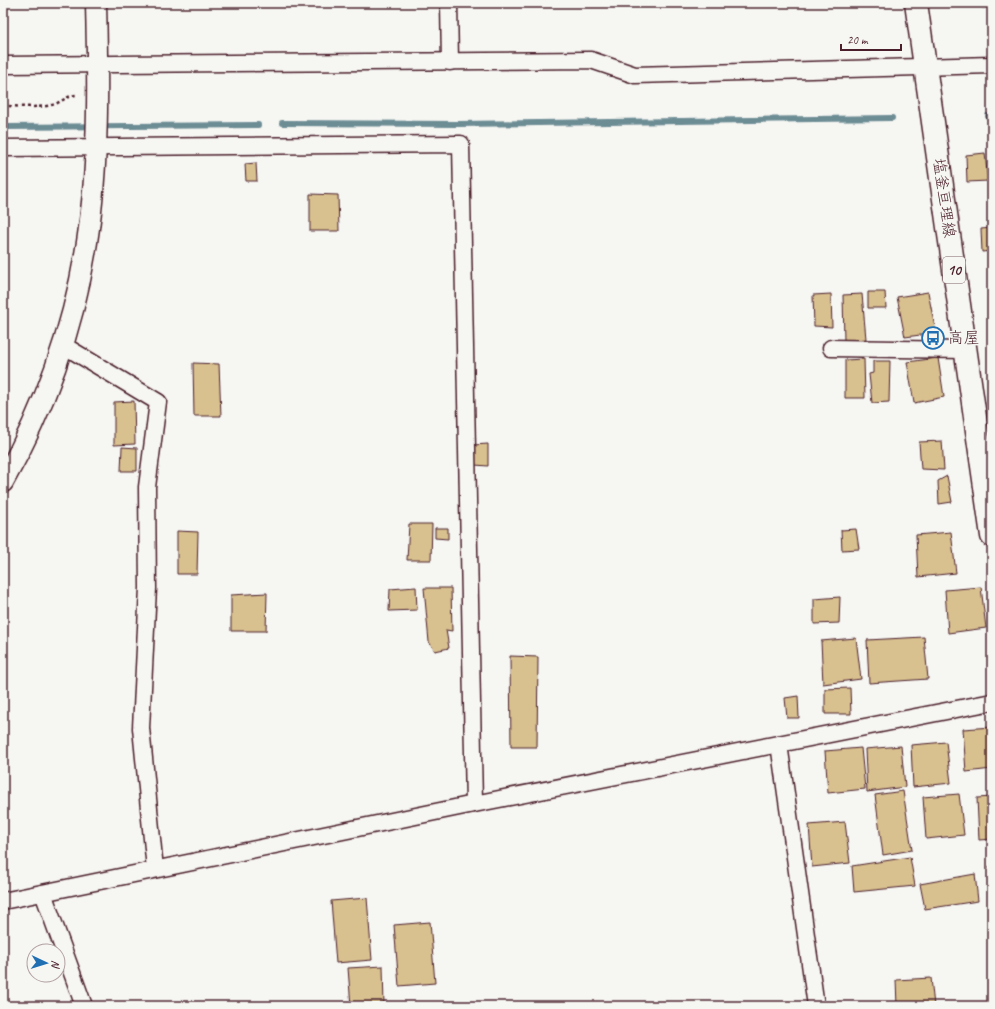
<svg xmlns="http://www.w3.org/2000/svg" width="995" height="1009" font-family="Caveat,'Klee One',sans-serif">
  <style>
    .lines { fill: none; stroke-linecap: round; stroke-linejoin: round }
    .stream { stroke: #6d8d95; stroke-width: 6 }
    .building { fill: #d8c08f; stroke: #4a1f2b }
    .minor-casing { stroke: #4a1f2b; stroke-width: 19 }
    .tertiary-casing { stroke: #4a1f2b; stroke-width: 23 }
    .primary-casing { stroke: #4a1f2b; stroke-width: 25 }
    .path { stroke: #4a1f2b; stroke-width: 2.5; stroke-dasharray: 3 3; stroke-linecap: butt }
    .minor { stroke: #f6f6f2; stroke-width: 16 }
    .tertiary { stroke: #f6f6f2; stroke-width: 20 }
    .primary { stroke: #f6f6f2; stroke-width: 22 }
    .labels { text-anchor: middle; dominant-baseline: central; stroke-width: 3; stroke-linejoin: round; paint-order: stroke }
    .shield { fill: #f6f6f2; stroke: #7e6067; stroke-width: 1 }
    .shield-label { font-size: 15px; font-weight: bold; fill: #4a1f2b }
    .street-label { font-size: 16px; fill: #4a1f2b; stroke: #f6f6f2 }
    .poi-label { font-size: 16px; fill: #4a1f2b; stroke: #f6f6f2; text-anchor: start }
  </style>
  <rect width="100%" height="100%" fill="#f6f6f2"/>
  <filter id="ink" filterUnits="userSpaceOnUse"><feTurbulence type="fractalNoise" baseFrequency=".025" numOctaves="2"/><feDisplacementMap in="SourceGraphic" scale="8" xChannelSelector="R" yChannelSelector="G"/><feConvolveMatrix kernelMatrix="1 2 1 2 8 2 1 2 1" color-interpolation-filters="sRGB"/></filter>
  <g filter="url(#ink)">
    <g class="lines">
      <g class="stream">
        <polyline points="988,116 992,116"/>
        <polyline points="282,123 459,124 892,118"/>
        <polyline points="3,127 258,125"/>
      </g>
    </g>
    <g class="building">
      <polygon points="950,3 985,3 985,8 950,4"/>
      <polygon points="985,153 988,181 967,182 966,155"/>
      <polygon points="256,163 257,181 246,181 245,164"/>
      <polygon points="310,194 338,195 339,231 310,231"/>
      <polygon points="992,228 992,251 982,252 981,229"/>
      <polygon points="868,292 885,292 886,308 868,308"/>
      <polygon points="928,292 936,333 905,337 897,297"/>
      <polygon points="831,294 832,327 814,326 813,295"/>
      <polygon points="862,294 866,339 844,341 843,295"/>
      <polygon points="938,358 944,397 914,403 907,362"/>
      <polygon points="864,359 865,398 845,398 845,360"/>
      <polygon points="873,361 890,361 889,402 872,403 869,374 873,373"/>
      <polygon points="193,363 219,364 221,416 194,416"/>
      <polygon points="134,401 135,444 114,445 114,402"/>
      <polygon points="942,441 944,470 921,469 919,442"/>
      <polygon points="488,444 488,466 475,465 473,445"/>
      <polygon points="122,447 137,448 137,471 121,471"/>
      <polygon points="947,476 952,502 939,504 938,481"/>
      <polygon points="409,524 432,524 431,560 407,560"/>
      <polygon points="435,528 448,528 448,539 435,538"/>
      <polygon points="856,529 859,549 842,550 841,530"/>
      <polygon points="177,531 198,532 197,574 177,574"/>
      <polygon points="951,532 956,573 918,577 916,535"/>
      <polygon points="416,587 417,610 389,611 390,589"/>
      <polygon points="981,587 986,628 948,633 945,590"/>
      <polygon points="424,588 451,588 452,631 446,630 449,648 435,651 429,642"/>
      <polygon points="267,593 266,631 231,631 231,595"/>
      <polygon points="840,597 839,623 814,624 814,599"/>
      <polygon points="924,637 928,679 869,683 867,640"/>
      <polygon points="856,638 861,679 823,684 821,641"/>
      <polygon points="510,656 538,657 537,747 511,747"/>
      <polygon points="850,688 851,714 825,714 825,689"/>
      <polygon points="798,696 799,718 787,718 785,698"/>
      <polygon points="992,727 992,769 966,772 963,729"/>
      <polygon points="946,742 951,783 913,787 911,745"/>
      <polygon points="901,746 905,787 867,792 865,749"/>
      <polygon points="861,748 865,789 828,793 825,751"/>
      <polygon points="903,791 912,850 883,855 875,795"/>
      <polygon points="959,794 964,835 926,839 923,797"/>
      <polygon points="992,797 992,839 979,840 977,798"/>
      <polygon points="845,822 850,863 812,867 809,825"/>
      <polygon points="910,857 915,886 854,892 852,866"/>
      <polygon points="989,866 992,866 992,896"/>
      <polygon points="975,874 978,901 925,909 920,884"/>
      <polygon points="367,898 372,960 336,963 331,901"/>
      <polygon points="430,922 435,983 399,986 394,925"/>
      <polygon points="383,966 384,1006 351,1006 348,968"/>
      <polygon points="931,978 934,1006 897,1006 896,980"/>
    </g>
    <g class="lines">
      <g class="minor-casing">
        <g id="minor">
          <polyline points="449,3 450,62"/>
          <polyline points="3,65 591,60 635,75 992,65"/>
          <polyline points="3,148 461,144 474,804"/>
          <polyline points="63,345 158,402 147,487 148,588 141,728 155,869"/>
          <polyline points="831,348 965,350"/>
          <polyline points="779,744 816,1006"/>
          <polyline points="43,893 84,1006"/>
          <polyline points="3,901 474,804 992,702"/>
        </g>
      </g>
      <g class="tertiary-casing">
        <path id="tertiary" d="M3,482c42,-74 71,-156 84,-240 12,-78 11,-160 9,-239"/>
      </g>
      <g class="primary-casing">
        <polyline id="primary" points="916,3 992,536"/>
      </g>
      <path class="path" d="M3,106c15,0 37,3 52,-2 8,-3 13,-9 23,-9"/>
      <use href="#minor" class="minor"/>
      <use href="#tertiary" class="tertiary"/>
      <use href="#primary" class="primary"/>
    </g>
  </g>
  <defs>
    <g id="bus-ring" transform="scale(1.15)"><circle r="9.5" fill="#f6f6f2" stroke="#1f6fb2" stroke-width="1.5"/><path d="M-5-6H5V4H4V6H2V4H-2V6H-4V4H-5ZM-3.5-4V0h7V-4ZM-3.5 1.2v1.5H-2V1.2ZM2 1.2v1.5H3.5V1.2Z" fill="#1f6fb2"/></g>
  </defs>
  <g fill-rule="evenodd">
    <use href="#bus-ring" x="933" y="338"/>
  </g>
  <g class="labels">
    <rect class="shield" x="943" y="257" width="22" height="26" rx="3"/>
    <g class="shield-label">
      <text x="954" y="270">10</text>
    </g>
    <g class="street-label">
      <text transform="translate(944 198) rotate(82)">塩釜亘理線</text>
    </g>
    <g class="poi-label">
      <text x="948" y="338">高屋</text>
    </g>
  </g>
  <rect width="995" height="1009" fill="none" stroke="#f6f6f2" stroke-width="16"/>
  <rect x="8" y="8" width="979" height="993" fill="none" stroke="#4a1f2b" stroke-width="1.5" filter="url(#ink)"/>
  <g transform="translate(46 963) rotate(94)"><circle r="19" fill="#f6f6f2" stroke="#b1a0a2"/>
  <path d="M0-3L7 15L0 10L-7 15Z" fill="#1f6fb2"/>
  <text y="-6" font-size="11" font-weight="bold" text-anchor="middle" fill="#4a1f2b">N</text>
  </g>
  <path d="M841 44v6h60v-6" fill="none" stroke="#4a1f2b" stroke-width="2"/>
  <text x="847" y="44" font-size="12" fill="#4a1f2b" stroke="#f6f6f2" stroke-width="3" paint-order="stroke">20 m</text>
</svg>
